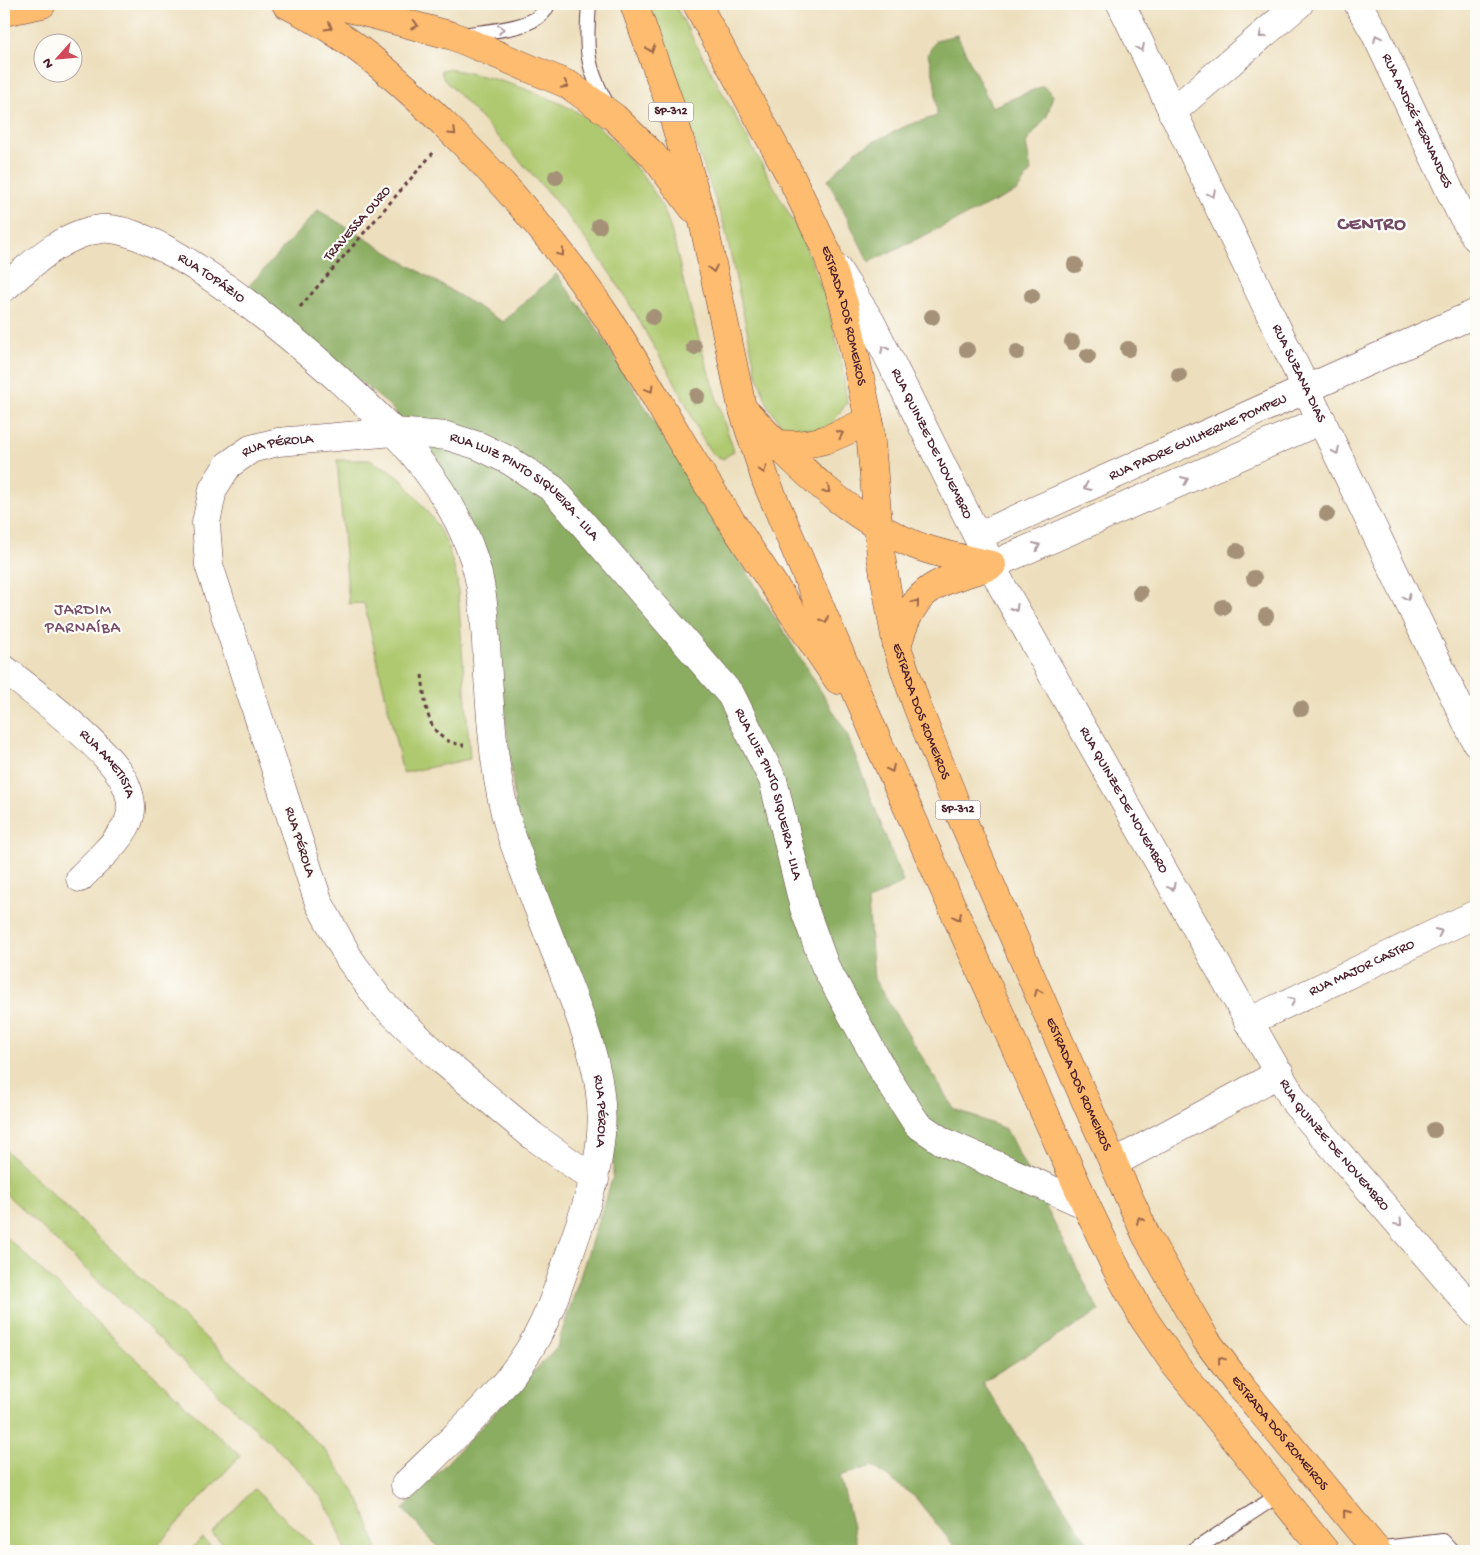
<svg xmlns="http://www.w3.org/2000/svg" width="1480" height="1555" font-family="'Gochi Hand',sans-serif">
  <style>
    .green { fill: #afc96f; stroke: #7c744d }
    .forest { fill: #8bad62; stroke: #6a6646 }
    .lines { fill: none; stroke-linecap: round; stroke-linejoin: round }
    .lane-casing { stroke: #623c41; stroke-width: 16 }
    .street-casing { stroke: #623c41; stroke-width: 29 }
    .primary-casing { stroke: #623c41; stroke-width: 29 }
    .path { stroke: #623c41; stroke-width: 3; stroke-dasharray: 4 4; stroke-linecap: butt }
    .lane { stroke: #fff; stroke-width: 14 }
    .street { stroke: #fff; stroke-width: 28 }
    .primary { stroke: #fdbc70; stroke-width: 28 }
    .tree { fill: #a49178 }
    .oneway { stroke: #9b664a }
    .oneway2 { stroke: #ae9aa0 }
    .labels { text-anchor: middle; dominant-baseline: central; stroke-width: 4.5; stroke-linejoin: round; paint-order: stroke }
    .shield { fill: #fdfcf7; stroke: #806168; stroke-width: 1 }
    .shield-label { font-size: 12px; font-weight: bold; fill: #4a1f2b }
    .street-label { font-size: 14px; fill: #4a1f2b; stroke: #fdfcf7 }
    .quarter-label { font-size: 16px; letter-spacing: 1px; fill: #754b67; stroke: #fdfcf7 }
    .district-label { font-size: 19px; font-weight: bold; letter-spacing: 1px; fill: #754b67; stroke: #fdfcf7 }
  </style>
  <rect width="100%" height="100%" fill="#fdfcf7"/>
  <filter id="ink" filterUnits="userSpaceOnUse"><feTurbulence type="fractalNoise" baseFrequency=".02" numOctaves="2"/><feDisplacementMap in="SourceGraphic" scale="10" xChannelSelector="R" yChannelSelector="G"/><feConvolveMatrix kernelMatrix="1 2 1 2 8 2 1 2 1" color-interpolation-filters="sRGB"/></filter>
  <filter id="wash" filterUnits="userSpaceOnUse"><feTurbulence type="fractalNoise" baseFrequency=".0096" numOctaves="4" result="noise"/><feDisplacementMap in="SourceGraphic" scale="20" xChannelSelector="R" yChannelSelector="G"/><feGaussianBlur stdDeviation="1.12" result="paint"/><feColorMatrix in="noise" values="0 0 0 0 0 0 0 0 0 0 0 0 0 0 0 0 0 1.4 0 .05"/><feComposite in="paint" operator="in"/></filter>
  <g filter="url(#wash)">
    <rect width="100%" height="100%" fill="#eddfbd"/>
    <g class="green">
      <polygon points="647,4 674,4 802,238 827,302 842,363 847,403 831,425 804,434 783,427 768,406 756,372 725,228"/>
      <path d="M448,69c44,7 101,25 139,49 19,11 59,60 70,79 16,26 20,61 28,91 15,55 30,109 49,163l-11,8c-3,-2 -8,-3 -10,-5 -15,-16 -22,-42 -32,-60 -10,-21 -23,-39 -34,-59 -50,-97 -130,-178 -204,-257l-2,-8z"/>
      <polygon points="337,460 369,460 386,468 402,480 433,519 447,543 457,579 470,759 403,773 364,603 349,604"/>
      <path d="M4,1149l318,298c31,38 42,57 55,104h-32c-8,-33 -24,-57 -47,-82l-294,-277z"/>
      <polygon points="4,1235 240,1456 152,1551 4,1551"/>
      <polygon points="254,1489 319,1551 231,1551 212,1533"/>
      <polygon points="202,1538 216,1551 189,1551"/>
    </g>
    <g class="forest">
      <polygon points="957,35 992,107 1043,86 1053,95 1047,116 1026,143 1031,171 1017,191 869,262 828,180 857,150 908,125 937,116 935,83 928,54 936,40"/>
      <polygon points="318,210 503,322 556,274 594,324 846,732 903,882 868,901 874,979 954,1109 1006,1129 1099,1311 982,1382 1093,1551 958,1551 915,1497 873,1466 840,1476 859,1551 441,1551 403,1509 557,1347 613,1176 614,1092 519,841 489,569 440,468 390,406 247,288"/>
    </g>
  </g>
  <g filter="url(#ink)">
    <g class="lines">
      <g class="lane-casing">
        <g id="lane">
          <path d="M589,4c-3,45 -4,61 19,102"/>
          <path d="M461,35c23,-4 80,-5 87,-31"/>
          <polyline points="1375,1549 1443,1541 1452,1551"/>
          <polyline points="1193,1551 1280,1494"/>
        </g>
      </g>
      <g class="street-casing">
        <g id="street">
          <path id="s1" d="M1121,4l355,738"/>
          <path id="s2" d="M1358,4l17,29 85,179 16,26"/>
          <polyline points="1172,112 1299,4"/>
          <path id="s3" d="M837,269l34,53 131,264 294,518 180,209"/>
          <path id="s4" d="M4,288c27,-23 59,-55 97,-59 70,-7 269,171 314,227 22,27 43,59 55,92 14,36 15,74 17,113 4,57 6,115 23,170 16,49 37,98 55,146 21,54 43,108 35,167 -4,36 -16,68 -28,103 -13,38 -25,78 -49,112 -32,47 -78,86 -118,126"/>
          <path id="s5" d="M978,536l496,-222"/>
          <polyline points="992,565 1322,420"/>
          <path id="s6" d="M4,669c30,23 107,82 121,114 5,11 8,22 5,33 -4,20 -36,47 -50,62"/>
          <path id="s7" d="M1248,1022l228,-108"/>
          <polyline points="1114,1163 1280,1073"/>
          <path id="s8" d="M595,1180l-62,-44 -90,-75 -62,-59 -31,-42 -31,-57 -110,-338 -3,-42 7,-34 15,-24 23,-16 27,-7 116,-10 53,4 32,10 31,15 43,28 178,206 42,85 31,128 21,58 61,110 31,48 25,17 144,64"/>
        </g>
      </g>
      <g class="primary-casing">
        <g id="primary">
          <path d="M286,4c61,30 110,73 158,120 63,61 120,127 168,201 32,49 59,102 91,152 43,69 90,136 135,203"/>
          <polyline points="333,4 453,36 569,85 614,117 653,155 693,208"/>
          <polyline points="634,4 669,102 703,221 742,407 766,481 878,742 1086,1205 1115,1266 1144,1319 1176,1366 1325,1551"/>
          <path id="s9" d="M697,4l94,173 35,73 18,54 25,116 12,137 16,90 20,59 42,106 130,297 57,126 60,105 35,47 136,164"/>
          <polyline points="4,12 42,4"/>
          <path d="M748,414c48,51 101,104 167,131 25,10 51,14 77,20"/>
          <path d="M776,444c41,3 57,-6 93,-24"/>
          <path d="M897,647c16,-61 38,-64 93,-81"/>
        </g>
      </g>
      <g class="path">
        <polyline points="300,307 433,153"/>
        <path d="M422,675c4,31 3,66 42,70"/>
      </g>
      <use href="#lane" class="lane"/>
      <use href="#street" class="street"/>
      <use href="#primary" class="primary"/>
    </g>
    <g class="tree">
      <circle cx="556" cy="177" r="8"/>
      <circle cx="599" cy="226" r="8"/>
      <circle cx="1075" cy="265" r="8"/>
      <circle cx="1032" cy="296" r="8"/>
      <circle cx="653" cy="317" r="8"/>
      <circle cx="932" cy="317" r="8"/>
      <circle cx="1072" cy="342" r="8"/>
      <circle cx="694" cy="347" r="8"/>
      <circle cx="1128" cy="349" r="8"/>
      <circle cx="967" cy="350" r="8"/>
      <circle cx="1017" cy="352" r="8"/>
      <circle cx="1088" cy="356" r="8"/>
      <circle cx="1179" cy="375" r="8"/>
      <circle cx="697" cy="396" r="8"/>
      <circle cx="1327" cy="514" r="8"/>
      <circle cx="1237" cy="551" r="8"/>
      <circle cx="1254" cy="578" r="8"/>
      <circle cx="1140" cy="593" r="8"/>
      <circle cx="1223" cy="607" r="8"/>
      <circle cx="1266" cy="616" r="8"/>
      <circle cx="1301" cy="709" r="8"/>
      <circle cx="1434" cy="1130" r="8"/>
    </g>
    <defs><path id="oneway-chevron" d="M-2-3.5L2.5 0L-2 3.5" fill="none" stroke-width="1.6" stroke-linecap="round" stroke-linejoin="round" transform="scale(1.25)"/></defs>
    <g class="oneway">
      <use href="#oneway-chevron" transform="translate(415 25) rotate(16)"/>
      <use href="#oneway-chevron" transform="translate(329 27) rotate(31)"/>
      <use href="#oneway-chevron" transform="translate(651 49) rotate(71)"/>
      <use href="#oneway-chevron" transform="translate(565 85) rotate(27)"/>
      <use href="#oneway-chevron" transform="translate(453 132) rotate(44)"/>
      <use href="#oneway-chevron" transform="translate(561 253) rotate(52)"/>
      <use href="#oneway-chevron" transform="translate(713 269) rotate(78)"/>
      <use href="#oneway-chevron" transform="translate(650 389) rotate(59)"/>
      <use href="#oneway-chevron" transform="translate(840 434) rotate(-25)"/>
      <use href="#oneway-chevron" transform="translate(763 470) rotate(72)"/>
      <use href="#oneway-chevron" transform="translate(827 490) rotate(39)"/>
      <use href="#oneway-chevron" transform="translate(916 603) rotate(-50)"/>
      <use href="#oneway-chevron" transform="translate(825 620) rotate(66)"/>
      <use href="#oneway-chevron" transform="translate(891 769) rotate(65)"/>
      <use href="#oneway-chevron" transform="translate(958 917) rotate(66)"/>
      <use href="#oneway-chevron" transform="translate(1038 992) rotate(-114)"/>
      <use href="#oneway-chevron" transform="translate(1140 1220) rotate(-114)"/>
      <use href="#oneway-chevron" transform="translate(1221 1360) rotate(-127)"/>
      <use href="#oneway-chevron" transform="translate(1346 1513) rotate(-129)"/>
    </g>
    <g class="oneway2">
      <use href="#oneway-chevron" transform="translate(501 29) rotate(-8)"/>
      <use href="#oneway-chevron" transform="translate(1262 35) rotate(139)"/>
      <use href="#oneway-chevron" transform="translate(1377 38) rotate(-116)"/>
      <use href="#oneway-chevron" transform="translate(1141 48) rotate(65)"/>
      <use href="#oneway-chevron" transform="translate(1212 194) rotate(64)"/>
      <use href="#oneway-chevron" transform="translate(884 349) rotate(-117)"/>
      <use href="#oneway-chevron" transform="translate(1336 451) rotate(64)"/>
      <use href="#oneway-chevron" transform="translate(1185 480) rotate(-24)"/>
      <use href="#oneway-chevron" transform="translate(1087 487) rotate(156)"/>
      <use href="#oneway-chevron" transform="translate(1037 546) rotate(-24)"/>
      <use href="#oneway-chevron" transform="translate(1407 597) rotate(64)"/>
      <use href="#oneway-chevron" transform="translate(1015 608) rotate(61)"/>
      <use href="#oneway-chevron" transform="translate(1172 887) rotate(61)"/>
      <use href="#oneway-chevron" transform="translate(1439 932) rotate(-25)"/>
      <use href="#oneway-chevron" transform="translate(1292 1001) rotate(-25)"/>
      <use href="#oneway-chevron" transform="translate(1399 1223) rotate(49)"/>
    </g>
  </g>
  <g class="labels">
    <g class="shield">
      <rect x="648.5" y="102.5" width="45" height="19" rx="4"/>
      <rect x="935.5" y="800.5" width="45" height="19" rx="4"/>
    </g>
    <g class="shield-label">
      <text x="671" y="112">SP-312</text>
      <text x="958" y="810">SP-312</text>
    </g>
    <g class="street-label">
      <text stroke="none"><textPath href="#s2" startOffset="131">RUA ANDRÉ FERNANDES</textPath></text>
      <text transform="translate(358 224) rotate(-49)">TRAVESSA OURO</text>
      <text stroke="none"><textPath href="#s4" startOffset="238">RUA TOPÁZIO</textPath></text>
      <text stroke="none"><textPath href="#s9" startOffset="346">ESTRADA DOS ROMEIROS</textPath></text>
      <text stroke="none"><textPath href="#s1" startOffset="410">RUA SUZANA DIAS</textPath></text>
      <text stroke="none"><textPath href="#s5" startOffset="241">RUA PADRE GUILHERME POMPEU</textPath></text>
      <text stroke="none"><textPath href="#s3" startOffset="199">RUA QUINZE DE NOVEMBRO</textPath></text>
      <text stroke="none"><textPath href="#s8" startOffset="911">RUA PÉROLA</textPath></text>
      <text stroke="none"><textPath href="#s8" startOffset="1176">RUA LUIZ PINTO SIQUEIRA - LILA</textPath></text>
      <text stroke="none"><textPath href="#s9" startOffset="751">ESTRADA DOS ROMEIROS</textPath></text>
      <text stroke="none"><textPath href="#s6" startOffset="141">RUA AMETISTA</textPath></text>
      <text stroke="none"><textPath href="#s8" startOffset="1580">RUA LUIZ PINTO SIQUEIRA - LILA</textPath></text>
      <text stroke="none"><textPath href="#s3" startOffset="604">RUA QUINZE DE NOVEMBRO</textPath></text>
      <text transform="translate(299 842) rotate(72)">RUA PÉROLA</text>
      <text stroke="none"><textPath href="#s7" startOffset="126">RUA MAJOR CASTRO</textPath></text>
      <text stroke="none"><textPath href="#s9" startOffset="1156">ESTRADA DOS ROMEIROS</textPath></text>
      <text stroke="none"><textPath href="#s4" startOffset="1199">RUA PÉROLA</textPath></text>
      <text stroke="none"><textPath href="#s3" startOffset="1009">RUA QUINZE DE NOVEMBRO</textPath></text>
      <text stroke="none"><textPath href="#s9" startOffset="1561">ESTRADA DOS ROMEIROS</textPath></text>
    </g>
    <g class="quarter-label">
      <text x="83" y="611">JARDIM<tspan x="83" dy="18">PARNAÍBA</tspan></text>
    </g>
    <g class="district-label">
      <text x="1372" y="225">CENTRO</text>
    </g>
  </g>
  <rect width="1480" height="1555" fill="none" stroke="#fdfcf7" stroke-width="20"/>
  <g transform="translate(58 58) rotate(243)"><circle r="24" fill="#fdfcf7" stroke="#b5a4a5"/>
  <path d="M0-4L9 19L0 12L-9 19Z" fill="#d1495b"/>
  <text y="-8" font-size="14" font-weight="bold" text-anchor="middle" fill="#4a1f2b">N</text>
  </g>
</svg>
